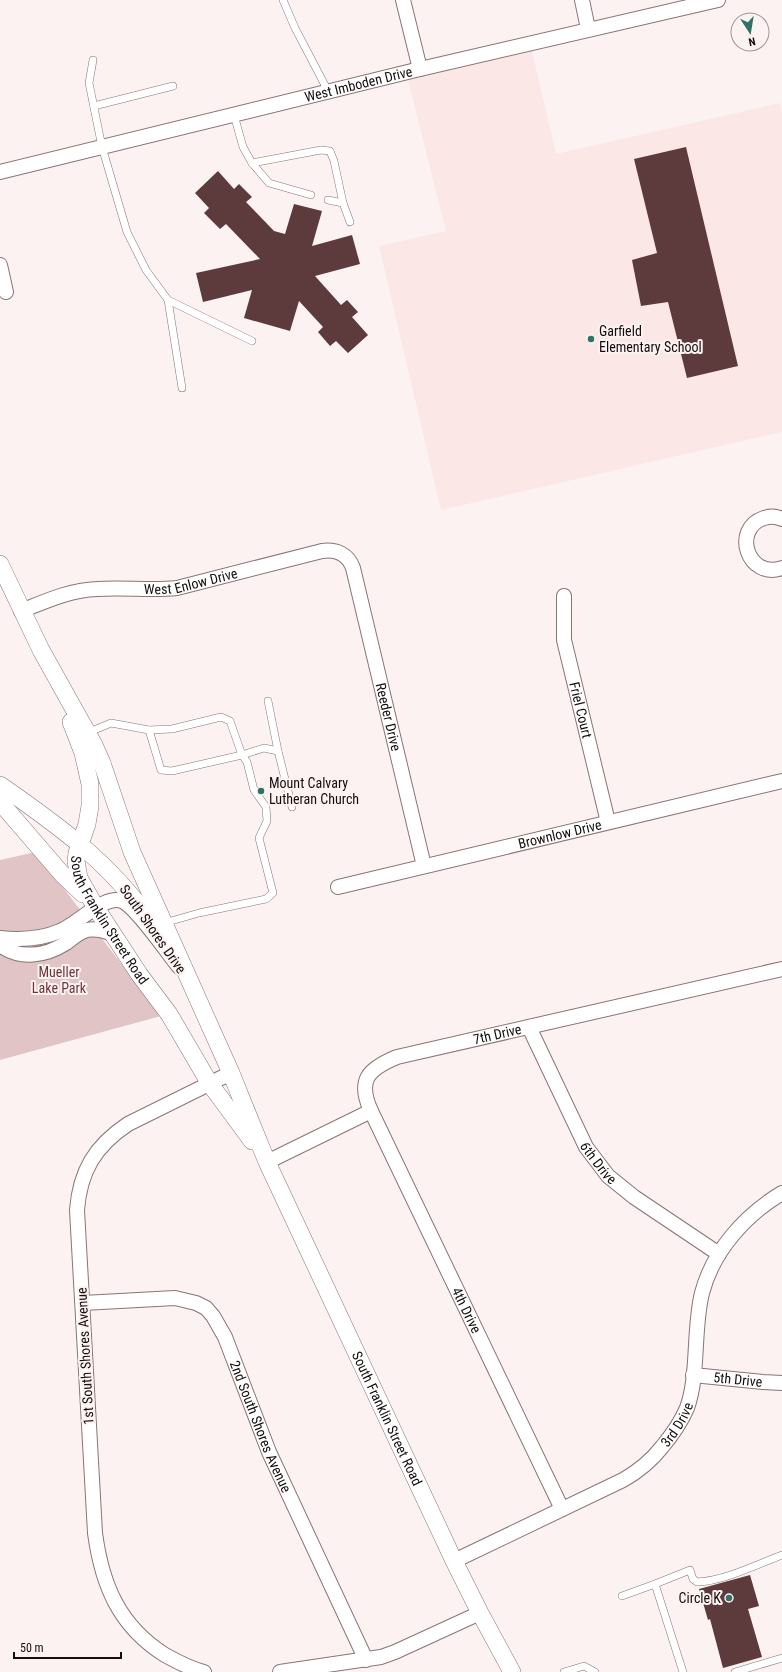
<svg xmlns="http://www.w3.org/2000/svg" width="782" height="1672" font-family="'Roboto Condensed',sans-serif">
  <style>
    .built { fill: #fce7e7 }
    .green { fill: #e1c5c6 }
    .building { fill: #5d3a3c }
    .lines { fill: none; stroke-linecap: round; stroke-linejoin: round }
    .service-casing { stroke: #8a7474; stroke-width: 8 }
    .minor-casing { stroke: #8a7474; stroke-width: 16 }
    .tertiary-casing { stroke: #8a7474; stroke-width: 18 }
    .service { stroke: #fff; stroke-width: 7 }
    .minor { stroke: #fff; stroke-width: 14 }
    .tertiary { stroke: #fff; stroke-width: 17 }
    .poi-dot { fill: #2f7366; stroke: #fcf2f2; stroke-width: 1.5 }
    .labels { text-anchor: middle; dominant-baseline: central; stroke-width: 4; stroke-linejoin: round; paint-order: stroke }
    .street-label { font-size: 14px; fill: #140c0d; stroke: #fcf2f2 }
    .poi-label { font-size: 14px; fill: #140c0d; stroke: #fcf2f2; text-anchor: start }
    .park-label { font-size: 14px; fill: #6d353a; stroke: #fcf2f2 }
  </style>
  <rect width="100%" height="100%" fill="#fcf2f2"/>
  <polygon class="built" points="532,51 556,154 780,103 782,113 782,432 441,510 379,246 446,231 408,80"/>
  <polygon class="green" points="36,852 161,1016 0,1060 0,860"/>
  <g class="building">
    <polygon points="686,147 738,366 687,378 668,302 641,306 632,260 657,253 634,159"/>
    <polygon points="218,171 234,189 239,184 252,197 246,202 274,231 285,234 294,204 322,211 312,246 352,235 360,264 315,276 341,305 347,300 358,312 352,317 368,335 348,353 336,341 330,346 318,332 323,327 299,301 290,331 244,318 252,290 203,302 196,273 260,259 226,224 220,229 204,213 209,208 195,193"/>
    <polygon points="750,1575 759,1606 748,1609 762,1657 723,1668 710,1619 708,1620 699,1589"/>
  </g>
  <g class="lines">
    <g class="service-casing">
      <g id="service">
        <polyline points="283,0 295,28 328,91"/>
        <polyline points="93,60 89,83 102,147 127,232 146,270 168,300 182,388"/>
        <polyline points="94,106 173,86"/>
        <polyline points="234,115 243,147 252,163 269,183 311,195"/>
        <polyline points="252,163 321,150 330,151 334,161 343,203"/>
        <polyline points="328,200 343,203 350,222"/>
        <polyline points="168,300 252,341"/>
        <polyline points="268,701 278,751"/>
        <polyline points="149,730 161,770 172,771 242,755 264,748 278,751 292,807"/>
        <polyline points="87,733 111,723 149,730 172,729 221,717 230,721 242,755 247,762 254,790 266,807 267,821 259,838 273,893 266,899 199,913 164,923"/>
        <polyline points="622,1596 655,1584"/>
        <polyline points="564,1672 584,1666 595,1672"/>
        <path d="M683,1672l-28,-88 35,-14 3,9 4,3c27,-1 59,-17 85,-27"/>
        <polyline points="735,1672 782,1658"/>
      </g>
    </g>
    <g class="minor-casing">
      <g id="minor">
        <polyline points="403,0 420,69"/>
        <polyline points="582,0 588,29"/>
        <path id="s1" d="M0,172l420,-103 298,-69"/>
        <polyline points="0,265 6,292"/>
        <path d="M782,519c-6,-3 -12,-3 -18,-1 -33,11 -16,62 18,50"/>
        <path id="s2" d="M564,596v44l44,182"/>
        <path id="s3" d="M21,611c25,-10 49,-21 76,-22 27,-2 54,2 80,-1l145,-37c14,-2 26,3 31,17l71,298"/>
        <path id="s4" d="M338,887l444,-106"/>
        <path d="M0,938c20,2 42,1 60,-7 18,-7 46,-39 64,-29 14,8 43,50 55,65"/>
        <path d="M0,945c20,15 46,11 66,-2 7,-5 13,-11 21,-13 10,-2 18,1 27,5"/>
        <path id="s5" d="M529,1027l57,120 22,29 26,21 85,57"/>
        <path id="s6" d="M371,1111l191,398"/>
        <path id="s7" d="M267,1162l104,-51c-14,-31 -3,-42 26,-54l385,-88"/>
        <path id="s8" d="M83,1303l92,-5 21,5 10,5 7,8 12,21 44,115 97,208"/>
        <path id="s9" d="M693,1375l70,7 19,1"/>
        <path id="s10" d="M454,1561l169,-81c16,-9 28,-19 39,-33 10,-12 19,-25 25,-39 12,-33 6,-79 15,-115 11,-42 43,-78 80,-100"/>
        <path d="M204,1672c-14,-3 -26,-10 -39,-17 -46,-29 -63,-70 -70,-122l-18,-323c3,-39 18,-64 51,-86l103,-51"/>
        <polyline points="280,1672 381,1657 395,1652 480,1613"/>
      </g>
    </g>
    <g class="tertiary-casing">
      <g id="tertiary">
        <path id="s11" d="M0,564l41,86 53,95 8,18 30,89 99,221 36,89 187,399 26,52 32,59"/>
        <path id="s12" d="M71,722l12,31 7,31v22l-3,18 -10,29 -1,8 3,17 17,30 43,66 30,40 41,70 42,57"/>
        <path d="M0,785c65,45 117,83 161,151"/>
        <polyline points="0,802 62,874 83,894"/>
      </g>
    </g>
    <use href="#service" class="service"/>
    <use href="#minor" class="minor"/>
    <use href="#tertiary" class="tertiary"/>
  </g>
  <g class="poi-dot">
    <circle cx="591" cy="339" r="4"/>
    <circle cx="261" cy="791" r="4"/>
    <circle cx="729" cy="1598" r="4"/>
  </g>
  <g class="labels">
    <g class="street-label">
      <text stroke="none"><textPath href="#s1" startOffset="369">West Imboden Drive</textPath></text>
      <text stroke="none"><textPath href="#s3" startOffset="174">West Enlow Drive</textPath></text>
      <text stroke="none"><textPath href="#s2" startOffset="116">Friel Court</textPath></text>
      <text stroke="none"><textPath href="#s3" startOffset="501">Reeder Drive</textPath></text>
      <text stroke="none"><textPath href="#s4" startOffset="228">Brownlow Drive</textPath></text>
      <text stroke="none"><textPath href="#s12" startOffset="212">South Franklin Street Road</textPath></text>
      <text transform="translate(153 929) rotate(55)">South Shores Drive</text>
      <text stroke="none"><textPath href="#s7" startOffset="290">7th Drive</textPath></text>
      <text stroke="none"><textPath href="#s5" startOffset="153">6th Drive</textPath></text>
      <text stroke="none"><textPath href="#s6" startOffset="221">4th Drive</textPath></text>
      <text transform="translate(85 1356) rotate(-93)">1st South Shores Avenue</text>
      <text stroke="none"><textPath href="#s9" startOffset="45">5th Drive</textPath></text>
      <text stroke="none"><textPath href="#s11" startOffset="939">South Franklin Street Road</textPath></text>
      <text stroke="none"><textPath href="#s10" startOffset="266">3rd Drive</textPath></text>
      <text stroke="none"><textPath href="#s8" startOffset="256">2nd South Shores Avenue</textPath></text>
    </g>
    <g class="poi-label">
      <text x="599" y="331">Garfield<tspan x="599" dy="16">Elementary School</tspan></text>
      <text x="269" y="783">Mount Calvary<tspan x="269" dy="16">Lutheran Church</tspan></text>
      <text x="721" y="1598" text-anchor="end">Circle K</text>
    </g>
    <g class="park-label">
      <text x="59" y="972">Mueller<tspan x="59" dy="16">Lake Park</tspan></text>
    </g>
  </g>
  <g transform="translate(750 32) rotate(168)"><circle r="19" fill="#fcf2f2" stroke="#9f9696"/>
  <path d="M0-3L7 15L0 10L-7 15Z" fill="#2f7366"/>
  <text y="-6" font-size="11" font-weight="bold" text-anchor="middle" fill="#140c0d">N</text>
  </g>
  <path d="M14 1652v6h107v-6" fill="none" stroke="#140c0d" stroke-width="2"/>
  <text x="20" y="1652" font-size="12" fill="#140c0d" stroke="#fcf2f2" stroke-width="3" paint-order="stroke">50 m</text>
</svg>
